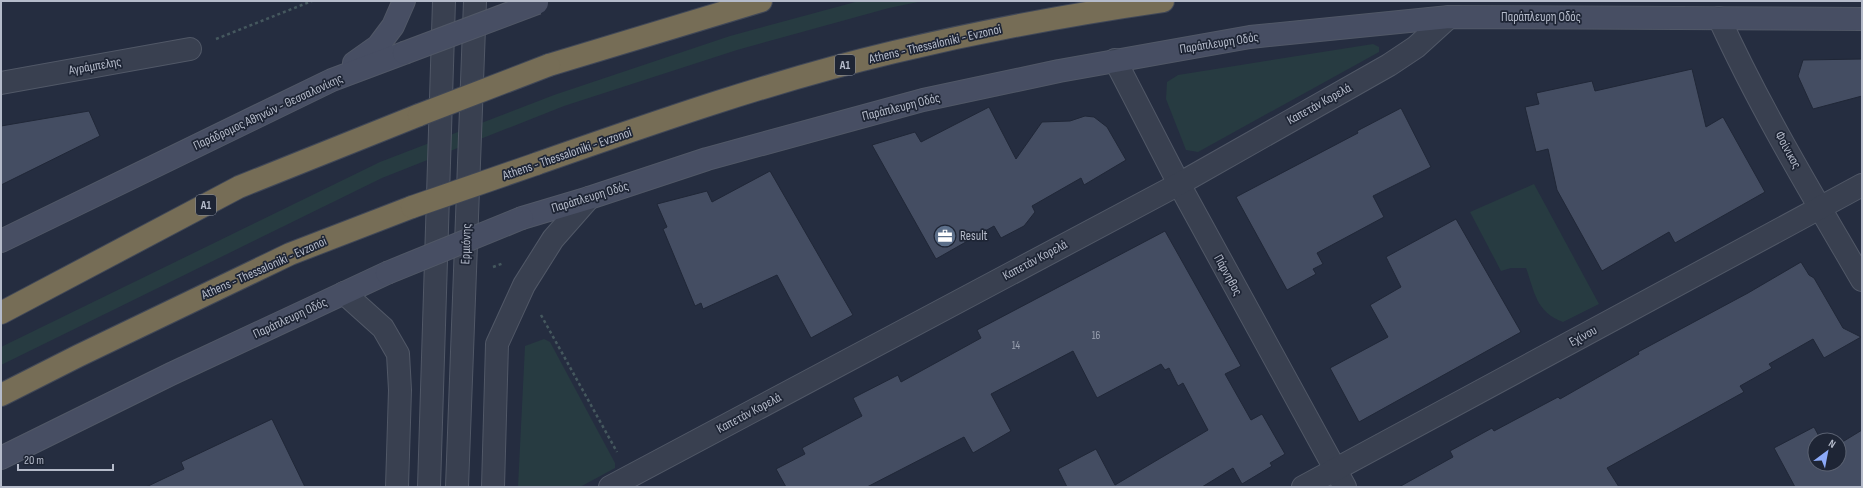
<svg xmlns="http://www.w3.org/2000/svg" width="1863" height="488" font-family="'Sofia Sans Condensed',sans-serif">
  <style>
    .green { fill: #273b41 }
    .building { fill: #444d62; stroke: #202737 }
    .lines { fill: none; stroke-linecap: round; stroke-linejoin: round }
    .minor-casing { stroke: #515867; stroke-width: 24 }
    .tertiary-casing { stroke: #515867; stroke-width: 24 }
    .secondary-casing { stroke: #515867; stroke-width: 24 }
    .motorway-casing { stroke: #414857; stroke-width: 24 }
    .path { stroke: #45585e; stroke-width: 2.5; stroke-dasharray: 3 3; stroke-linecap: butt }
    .minor { stroke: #394050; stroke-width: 22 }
    .tertiary { stroke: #394050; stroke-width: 22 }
    .secondary { stroke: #474e63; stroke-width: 22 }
    .motorway { stroke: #766d56; stroke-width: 22 }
    .secondary-bridge-casing { stroke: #515867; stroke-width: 24; stroke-linecap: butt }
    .motorway-bridge-casing { stroke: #414857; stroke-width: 24; stroke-linecap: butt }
    .secondary-bridge { stroke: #474e63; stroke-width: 22 }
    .motorway-bridge { stroke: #766d56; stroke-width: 22 }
    .labels { text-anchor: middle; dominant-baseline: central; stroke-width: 3.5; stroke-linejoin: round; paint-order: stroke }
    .number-label { font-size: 11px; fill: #99a0b0 }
    .shield { fill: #1e2535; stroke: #888e9d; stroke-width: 1 }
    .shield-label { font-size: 12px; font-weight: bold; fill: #b5bbca }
    .street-label { font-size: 13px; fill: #b5bbca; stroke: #1e2535 }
    .poi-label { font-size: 13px; fill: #b5bbca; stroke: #1e2535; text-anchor: start }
  </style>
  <rect width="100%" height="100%" fill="#252d40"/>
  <g class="green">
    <polygon points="859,1 923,1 889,8 737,50 564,106 382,178 1,365 1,347 380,162 554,95 730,36"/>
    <polygon points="1373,44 1379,47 1379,52 1198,152 1186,150 1166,99 1167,82 1178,75"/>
    <path d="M1534,184l65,120 -36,18c-27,-10 -28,-29 -37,-54h-15l-10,3 -31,-59z"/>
    <polygon points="544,339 550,342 615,463 615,468 580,487 518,487 525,346"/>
  </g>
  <g class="building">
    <polygon points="1862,59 1862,96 1813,109 1798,76 1803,60"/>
    <polygon points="1692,69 1706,127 1723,117 1765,192 1675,243 1669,232 1602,271 1557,190 1548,149 1536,152 1525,107 1539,104 1536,93 1592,81 1595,91"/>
    <polygon points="989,107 1016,159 1042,122 1070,121 1085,116 1094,117 1107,127 1126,160 1084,185 1081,178 1032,206 1035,212 1024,226 1001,238 994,226 936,259 872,145 915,132 921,142"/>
    <polygon points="1401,108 1431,167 1373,196 1384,217 1317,253 1323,264 1313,269 1316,274 1287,290 1236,197 1358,133 1357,131"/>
    <polygon points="89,111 100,136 1,185 1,126"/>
    <polygon points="770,171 853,315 811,338 777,275 703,309 701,303 695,306 663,229 667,227 657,204 707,191 712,202"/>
    <polygon points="1456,219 1521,332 1359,422 1330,368 1388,337 1370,305 1401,287 1386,257"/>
    <polygon points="1165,231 1241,366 1225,374 1251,420 1262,414 1285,454 1270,463 1272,466 1242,484 1233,468 1202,487 1067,487 1058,469 1096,449 1115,485 1208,430 1183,383 1178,386 1169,368 1165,370 1161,364 1097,398 1073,351 991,394 1011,431 973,453 964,437 867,487 786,487 776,469 805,454 802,448 862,416 853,398 898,375 901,382 981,338 977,330"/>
    <polygon points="1801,262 1809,275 1814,278 1843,328 1861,337 1824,358 1813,339 1769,364 1772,368 1740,386 1744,392 1607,468 1619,487 1399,487 1453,457 1450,451 1492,428 1494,431 1558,397 1560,399 1639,354 1638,352 1748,293"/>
    <polygon points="272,419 305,487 146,487 184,469 181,462"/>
    <polygon points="1814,427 1821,440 1815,440 1815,464 1839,464 1839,444 1862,430 1862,487 1795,487 1774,448"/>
  </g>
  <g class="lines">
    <g class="minor-casing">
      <g id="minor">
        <path d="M1719,18c41,90 93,176 143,262"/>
        <polyline points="1115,60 1179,184 1345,487"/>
        <polyline points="1,83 190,49"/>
        <polyline points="344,293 383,328 398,354 400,390 397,487"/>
        <polyline points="493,487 497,344 524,285 553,239 589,198"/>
        <polyline points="610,487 1179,184 1389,65 1416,47 1449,17"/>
        <polyline points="1303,487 1862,185"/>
      </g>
    </g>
    <g class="tertiary-casing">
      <g id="tertiary">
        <polyline points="429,487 444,1"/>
        <polyline points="457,487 475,1"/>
      </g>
    </g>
    <g class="secondary-casing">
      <g id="secondary">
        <polyline points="354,63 378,46 393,26 404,1"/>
        <polyline points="522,218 589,198 707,159 923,100 1059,71 1250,37 1449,17 1862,19"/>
        <polyline points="1,241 332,80 404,53"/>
        <polyline points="1,458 171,374 387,273"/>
      </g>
    </g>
    <g class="motorway-casing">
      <g id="motorway">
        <polyline points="549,65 761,1"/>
        <path d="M536,164c117,-41 236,-83 358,-112 88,-21 179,-38 269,-51"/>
        <polyline points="1,313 239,187 419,115"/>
        <polyline points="1,395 78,356 290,254 412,207"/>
      </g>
    </g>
    <g class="path">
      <polyline points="216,39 312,1"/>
      <polyline points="493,267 504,263"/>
      <polyline points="541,315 617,452"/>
    </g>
    <use href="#minor" class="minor"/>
    <use href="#tertiary" class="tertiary"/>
    <use href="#secondary" class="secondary"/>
    <use href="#motorway" class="motorway"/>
    <g class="secondary-bridge-casing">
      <g id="secondary-bridge">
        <polyline points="404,53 537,3"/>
        <polyline points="387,273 522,218"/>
      </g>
    </g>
    <g class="motorway-bridge-casing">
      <g id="motorway-bridge">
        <polyline points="419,115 549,65"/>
        <polyline points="412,207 536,164"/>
      </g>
    </g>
    <use href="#secondary-bridge" class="secondary-bridge"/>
    <use href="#motorway-bridge" class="motorway-bridge"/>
  </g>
  <defs>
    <g id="office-disc" transform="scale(1.15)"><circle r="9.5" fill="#5c6f8a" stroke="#1e2535"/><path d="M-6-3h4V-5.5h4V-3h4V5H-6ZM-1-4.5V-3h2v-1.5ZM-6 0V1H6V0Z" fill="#fff"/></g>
  </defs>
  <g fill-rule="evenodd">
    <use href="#office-disc" x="945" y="236"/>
  </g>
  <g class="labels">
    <g class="number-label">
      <text x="1096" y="335">16</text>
      <text x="1016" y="345">14</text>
    </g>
    <g class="shield">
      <rect x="835" y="55" width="20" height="20" rx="3"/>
      <rect x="196" y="195" width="20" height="20" rx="3"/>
    </g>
    <g class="shield-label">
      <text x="845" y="65">Α1</text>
      <text x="206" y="205">Α1</text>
    </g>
    <g class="street-label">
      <text x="1541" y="17">Παράπλευρη Οδός</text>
      <text transform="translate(1219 43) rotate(-9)">Παράπλευρη Οδός</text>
      <text transform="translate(935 44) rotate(-13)">Athens - Thessaloniki - Evzonoi</text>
      <text transform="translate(95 66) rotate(-10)">Αγράμπελης</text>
      <text transform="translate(1319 104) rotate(-29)">Καπετάν Κορελά</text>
      <text transform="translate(901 107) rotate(-14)">Παράπλευρη Οδός</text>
      <text transform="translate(268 112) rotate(-25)">Παράδρομος Αθηνών - Θεσσαλονίκης</text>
      <text transform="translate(1788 150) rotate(61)">Φοίνικος</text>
      <text transform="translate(567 154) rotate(-19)">Athens - Thessaloniki - Evzonoi</text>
      <text transform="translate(590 197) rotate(-17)">Παράπλευρη Οδός</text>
      <text transform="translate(466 244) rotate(-88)">Ερμιόνης</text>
      <text transform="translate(1035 260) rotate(-28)">Καπετάν Κορελά</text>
      <text transform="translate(264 268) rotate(-24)">Athens - Thessaloniki - Evzonoi</text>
      <text transform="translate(1228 275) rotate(61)">Πάρνηθος</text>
      <text transform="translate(290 318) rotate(-25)">Παράπλευρη Οδός</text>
      <text transform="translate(1583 336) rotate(-28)">Εχίνου</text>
      <text transform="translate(749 413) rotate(-28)">Καπετάν Κορελά</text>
    </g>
    <g class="poi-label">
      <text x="960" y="236">Result</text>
    </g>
  </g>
  <rect width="1863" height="488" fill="none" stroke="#b5bbca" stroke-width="4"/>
  <g transform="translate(1827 452) rotate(32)"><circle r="19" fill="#1e2535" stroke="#5a6171"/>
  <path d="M0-3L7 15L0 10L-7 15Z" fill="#8caaf9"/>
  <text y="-6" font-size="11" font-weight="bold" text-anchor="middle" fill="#b5bbca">N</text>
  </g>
  <path d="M18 464v6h95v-6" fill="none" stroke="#b5bbca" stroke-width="2"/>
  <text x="24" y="464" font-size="12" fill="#b5bbca" stroke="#1e2535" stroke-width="3" paint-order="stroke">20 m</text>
</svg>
